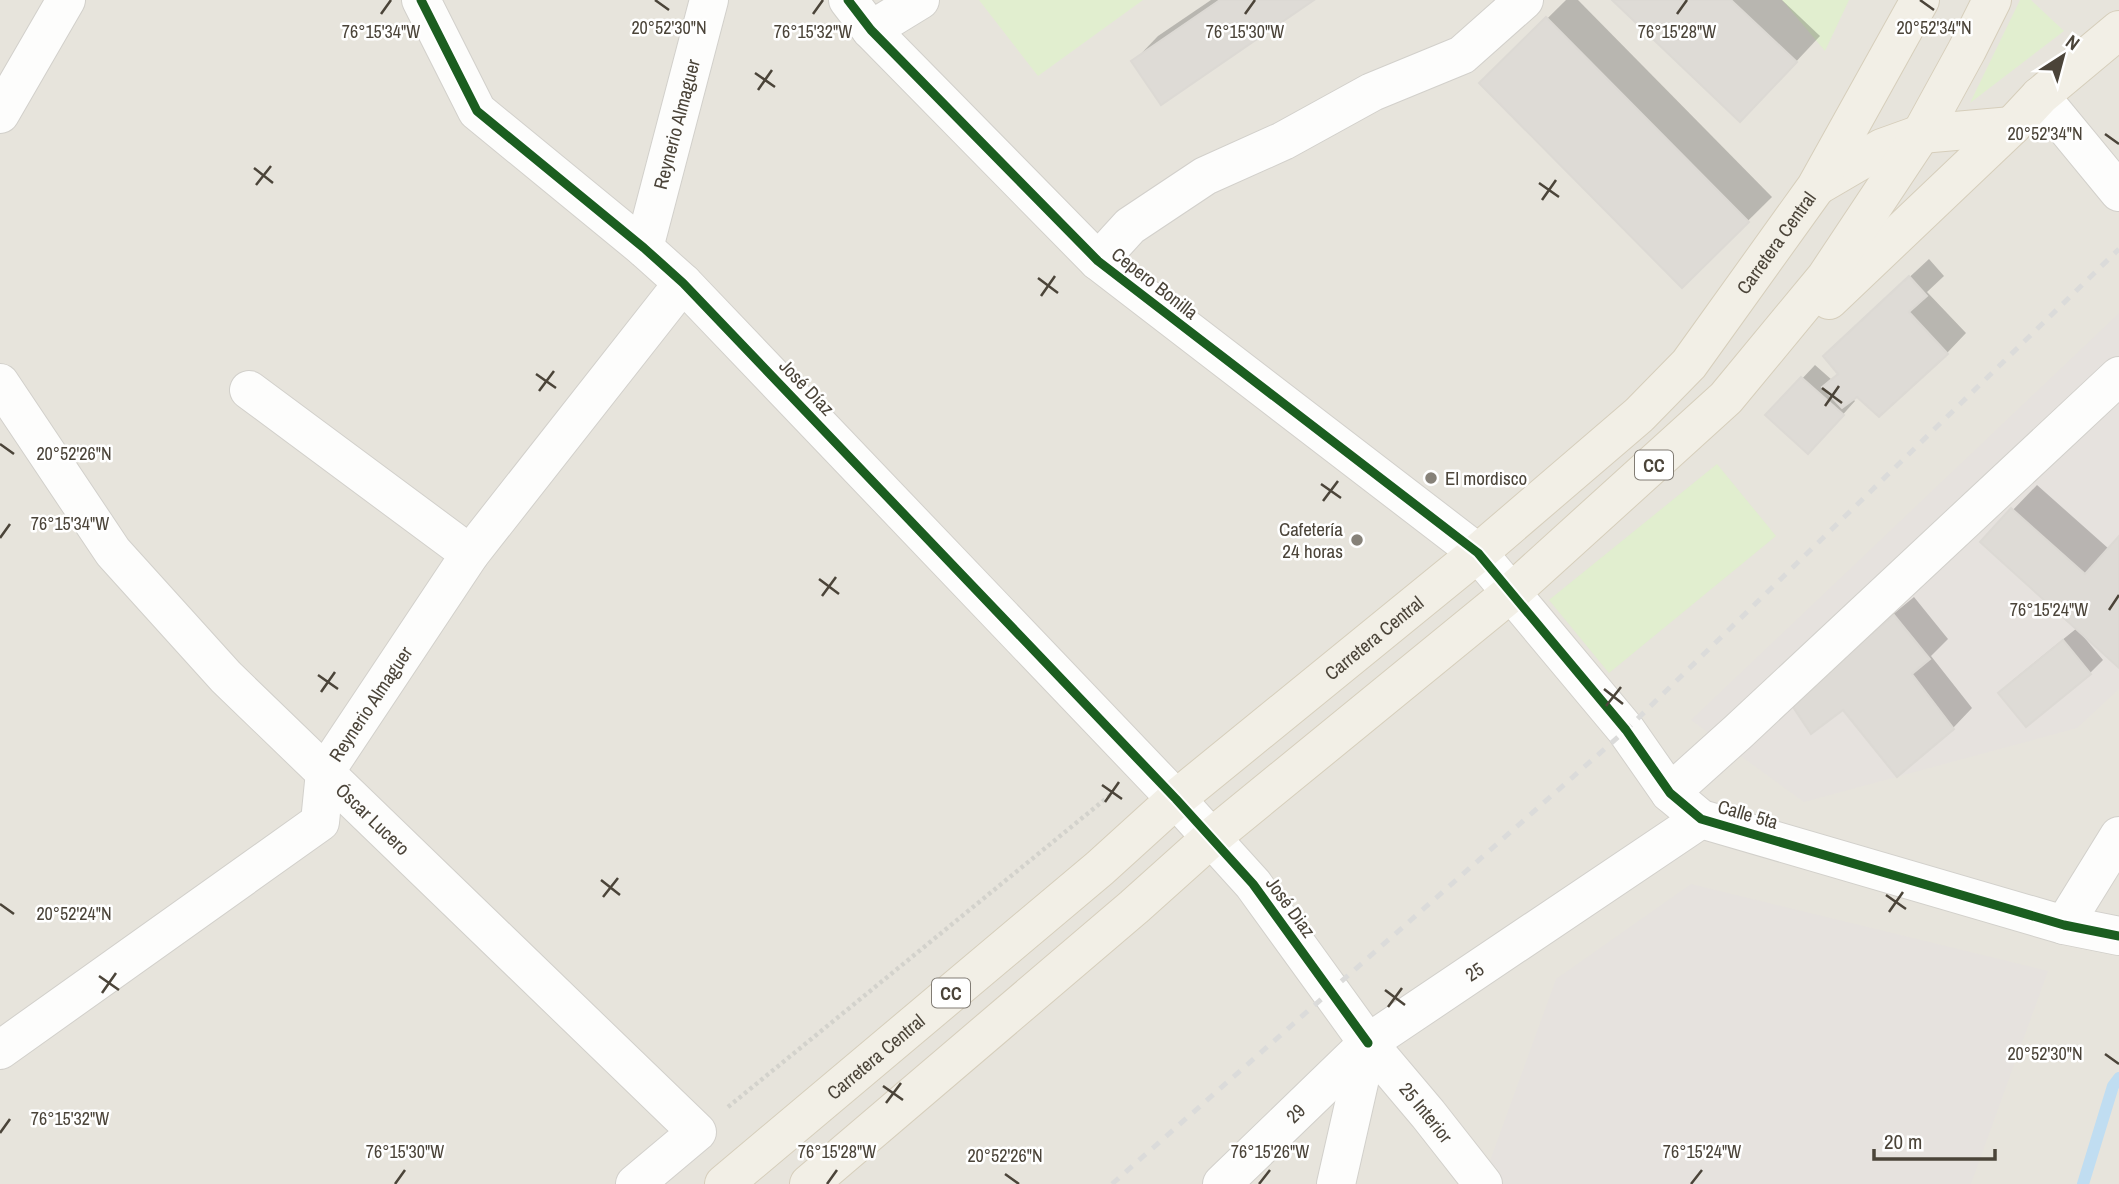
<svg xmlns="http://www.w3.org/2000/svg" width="2119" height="1184" font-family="'Archivo Narrow',sans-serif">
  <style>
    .residential { fill: #e7e4dc }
    .industrial { fill: #e6e2de }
    .green { fill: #e1eecf }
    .shadow { fill: #0003 }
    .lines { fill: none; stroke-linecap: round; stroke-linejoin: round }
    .stream { stroke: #c0ddf1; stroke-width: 12 }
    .building { fill: #dedbd6; stroke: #dcd9d4; stroke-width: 2 }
    .minor-casing { stroke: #d2d0cb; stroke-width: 40 }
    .major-casing { stroke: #d6cebb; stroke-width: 40 }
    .path { stroke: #d3d2cc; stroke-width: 4.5; stroke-dasharray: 3.5 3.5; stroke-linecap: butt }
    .minor { stroke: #fdfdfc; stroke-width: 38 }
    .major { stroke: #f2efe6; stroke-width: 38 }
    .rail { stroke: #dbdbda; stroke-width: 5; stroke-dasharray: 9 9; stroke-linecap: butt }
    .cycleway-casing { stroke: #fff; stroke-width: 13 }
    .cycleway { stroke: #1b5e20; stroke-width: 9 }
    .ticks { fill: none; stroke: #4b4439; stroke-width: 2.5 }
    .poi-dot { fill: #868178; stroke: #fff; stroke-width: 2.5 }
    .labels { text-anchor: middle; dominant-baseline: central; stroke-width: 5; stroke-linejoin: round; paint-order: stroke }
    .shield { fill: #fff; stroke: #817c74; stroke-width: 2 }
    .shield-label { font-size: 18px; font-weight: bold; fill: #4b4439 }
    .street-label { font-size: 19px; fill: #4b4439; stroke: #fff }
    .poi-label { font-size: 19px; fill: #4b4439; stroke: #fff; text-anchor: start }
    .ticks-label { font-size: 18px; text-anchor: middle; fill: #4b4439; stroke: #fff; stroke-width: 5; stroke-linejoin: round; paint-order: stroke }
  </style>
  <rect width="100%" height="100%" fill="#f4f2ee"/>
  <rect class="residential" x="0" y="0" width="2119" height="1184"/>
  <g class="industrial">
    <polygon points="2119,313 2119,689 2077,728 1804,802 1691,720"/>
    <polygon points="1691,884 2048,971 1971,1184 1500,1184 1484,1177 1556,979"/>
  </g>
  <g class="green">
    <polygon points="979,0 1143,0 1038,76"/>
    <polygon points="1782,0 1849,0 1825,51"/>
    <polygon points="2020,0 2031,0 2064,31 1970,103"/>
    <polygon points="1717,464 1776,536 1609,673 1549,600"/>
  </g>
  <g class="shadow">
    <polygon points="1211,0 1311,0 1134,61 1158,36"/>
    <polygon points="1566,0 1578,0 1772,197 1682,286 1482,83"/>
    <polygon points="1614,0 1782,0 1820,36 1765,95"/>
    <polygon points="1929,259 1944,276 1927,292 1966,333 1947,353 1879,415 1857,395 1852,398 1855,401 1821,439 1768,415 1815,365 1832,380 1839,373 1845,337"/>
    <polygon points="2037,485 2109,549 2119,539 2119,666 2085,635 2083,636 2103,660 2090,673 2000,693 2013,680 2077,628 1982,542"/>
    <polygon points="1914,597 1948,639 1931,656 1972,708 1953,728 1897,774 1843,708 1811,682"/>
  </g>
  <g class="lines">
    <polyline class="stream" points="2083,1184 2113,1086 2119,1078"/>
  </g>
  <g class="building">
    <polygon points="1220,0 1314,0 1161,105 1131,61"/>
    <polygon points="1612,0 1731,0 1797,62 1740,122"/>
    <polygon points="1546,17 1749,222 1682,288 1479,83"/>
    <polygon points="1909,276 1927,296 1909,312 1948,354 1879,417 1857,397 1842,408 1822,387 1838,374 1823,356"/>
    <polygon points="1801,377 1844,415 1808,454 1765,415"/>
    <polygon points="2011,508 2085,574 2119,536 2119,668 1980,542"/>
    <polygon points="1894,615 1930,659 1912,674 1954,729 1897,777 1843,710 1811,734 1789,701"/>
    <polygon points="2063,640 2091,674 2026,727 1998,693"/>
  </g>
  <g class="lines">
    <g class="minor-casing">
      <g id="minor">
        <path id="s1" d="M421,0l56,111 167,137 39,35 493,516 77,85 115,159 60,71 55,70"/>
        <polyline points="848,0 871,30 1098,261 1478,553 1626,730 1670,793 1701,819 2064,925 2119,936"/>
        <polyline points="871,30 920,0"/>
        <polyline points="2040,96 2119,192"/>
        <polyline points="0,114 66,0"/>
        <path id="s2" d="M644,248l65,-248"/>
        <polyline points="1098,261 1130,226 1205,176 1283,141 1372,92 1462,55 1524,0"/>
        <path id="s3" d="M0,383l113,169 113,125 471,455 -62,52"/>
        <polyline points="249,390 470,554"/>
        <polyline points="1670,793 1738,732 2119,376"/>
        <polyline points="2064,925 2119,836"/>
        <path id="s4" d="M0,1050l320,-228 5,-50 145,-218 213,-271"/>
        <path id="s5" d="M1222,1184l146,-141 333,-224"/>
        <polyline points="1336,1184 1368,1043"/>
      </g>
    </g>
    <g class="major-casing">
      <g id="major">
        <polyline points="1817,186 1882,148 1921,134 2012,126"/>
        <polyline points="1829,300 2012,126 2040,96 2119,30"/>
        <path id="s6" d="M724,1184l376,-316 76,-69 302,-246 161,-138 50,-51 127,-177 104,-187"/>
        <polyline points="809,1184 1134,907 1211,838 1512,592 1726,398 1826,277 1921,134 1967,50 1992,0"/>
      </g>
    </g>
    <polyline class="path" points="728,1107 1114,792"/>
    <use href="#minor" class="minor"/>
    <use href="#major" class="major"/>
    <polyline class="rail" points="1112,1184 1626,730 2119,249"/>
    <g class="cycleway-casing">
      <g id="cycleway">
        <polyline points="421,0 477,111 644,248 683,283 1176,799 1253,884 1368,1043"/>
        <polyline points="848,0 871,30 1098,261 1478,553 1626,730 1670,793 1701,819 2064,925 2119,936"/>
      </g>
    </g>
    <use href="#cycleway" class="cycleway"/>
  </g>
  <path class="ticks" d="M655,0l14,10M1920,0l14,10M381,14l10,-14M813,14l10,-14M1245,14l10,-14M1677,14l10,-14M755,73l20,14M758,90l14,-20M2105,134l14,10M254,168l19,15M1539,183l20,14M256,185l15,-19M1542,200l14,-20M1038,278l20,15M1041,296l14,-20M536,374l20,14M1822,388l20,15M539,391l15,-20M1825,406l14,-20M0,444l14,10M1321,484l20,14M1323,501l15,-20M0,538l10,-14M819,579l20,15M822,596l14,-19M2109,610l10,-15M318,675l20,14M1604,689l19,15M321,692l14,-20M1606,706l15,-19M1102,785l20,14M1105,802l14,-20M601,880l19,15M1886,895l20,14M603,897l15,-19M0,904l14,10M1889,912l14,-20M99,976l20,14M1385,990l20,15M102,993l14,-20M1388,1007l14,-19M2105,1054l14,10M883,1086l20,14M886,1103l15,-20M0,1133l10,-14M1005,1174l14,10M395,1184l10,-14M827,1184l10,-14M1259,1184l11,-14M1691,1184l11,-14"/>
  <g class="poi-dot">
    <circle cx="1431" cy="478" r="7"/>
    <circle cx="1357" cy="540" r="7"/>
  </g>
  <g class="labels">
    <g class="shield">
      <rect x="1635" y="450.5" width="38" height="29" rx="5"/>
      <rect x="932" y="978.5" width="38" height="29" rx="5"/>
    </g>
    <g class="shield-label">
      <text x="1654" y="465">CC</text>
      <text x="951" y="993">CC</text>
    </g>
    <g class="street-label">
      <text stroke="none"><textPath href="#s2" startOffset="128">Reynerio Almaguer</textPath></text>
      <text stroke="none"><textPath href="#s6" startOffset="1416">Carretera Central</textPath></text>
      <text transform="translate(1155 283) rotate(38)">Cepero Bonilla</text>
      <text transform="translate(807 387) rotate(46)">José Díaz</text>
      <text stroke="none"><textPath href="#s6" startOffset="849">Carretera Central</textPath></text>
      <text stroke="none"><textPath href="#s4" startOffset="525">Reynerio Almaguer</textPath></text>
      <text transform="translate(1748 814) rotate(16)">Calle 5ta</text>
      <text stroke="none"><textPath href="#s3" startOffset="576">Óscar Lucero</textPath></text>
      <text transform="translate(1291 907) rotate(54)">José Diaz</text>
      <text stroke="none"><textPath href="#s5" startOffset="331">25</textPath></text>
      <text stroke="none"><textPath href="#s6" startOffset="198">Carretera Central</textPath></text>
      <text stroke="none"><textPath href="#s1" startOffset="1508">25 Interior</textPath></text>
      <text stroke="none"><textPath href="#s5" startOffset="102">29</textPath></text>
    </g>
    <g class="poi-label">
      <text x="1445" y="478">El mordisco</text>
      <text x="1343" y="529" text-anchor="end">Cafetería<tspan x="1343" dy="22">24 horas</tspan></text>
    </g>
  </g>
  <g class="ticks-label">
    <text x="1934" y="34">20°52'34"N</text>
    <text x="669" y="34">20°52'30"N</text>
    <text x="381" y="38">76°15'34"W</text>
    <text x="813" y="38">76°15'32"W</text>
    <text x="1245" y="38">76°15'30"W</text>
    <text x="1677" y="38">76°15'28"W</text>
    <text x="2045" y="140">20°52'34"N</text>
    <text x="74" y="460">20°52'26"N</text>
    <text x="70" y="530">76°15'34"W</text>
    <text x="2049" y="616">76°15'24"W</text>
    <text x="74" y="920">20°52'24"N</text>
    <text x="2045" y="1060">20°52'30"N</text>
    <text x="70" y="1125">76°15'32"W</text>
    <text x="405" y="1158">76°15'30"W</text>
    <text x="837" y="1158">76°15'28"W</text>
    <text x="1270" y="1158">76°15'26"W</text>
    <text x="1702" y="1158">76°15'24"W</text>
    <text x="1005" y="1162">20°52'26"N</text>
  </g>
  <g transform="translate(2063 56) rotate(36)" stroke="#ffffff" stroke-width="5" paint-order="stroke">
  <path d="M0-5L12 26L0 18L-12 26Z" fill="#4b4439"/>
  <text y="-10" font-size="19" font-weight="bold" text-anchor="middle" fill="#4b4439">N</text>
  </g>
  <path d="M1874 1149v10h121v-10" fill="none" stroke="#4b4439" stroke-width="3.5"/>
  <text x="1884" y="1149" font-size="21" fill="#4b4439" stroke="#ffffff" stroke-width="5" paint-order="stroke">20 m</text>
</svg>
